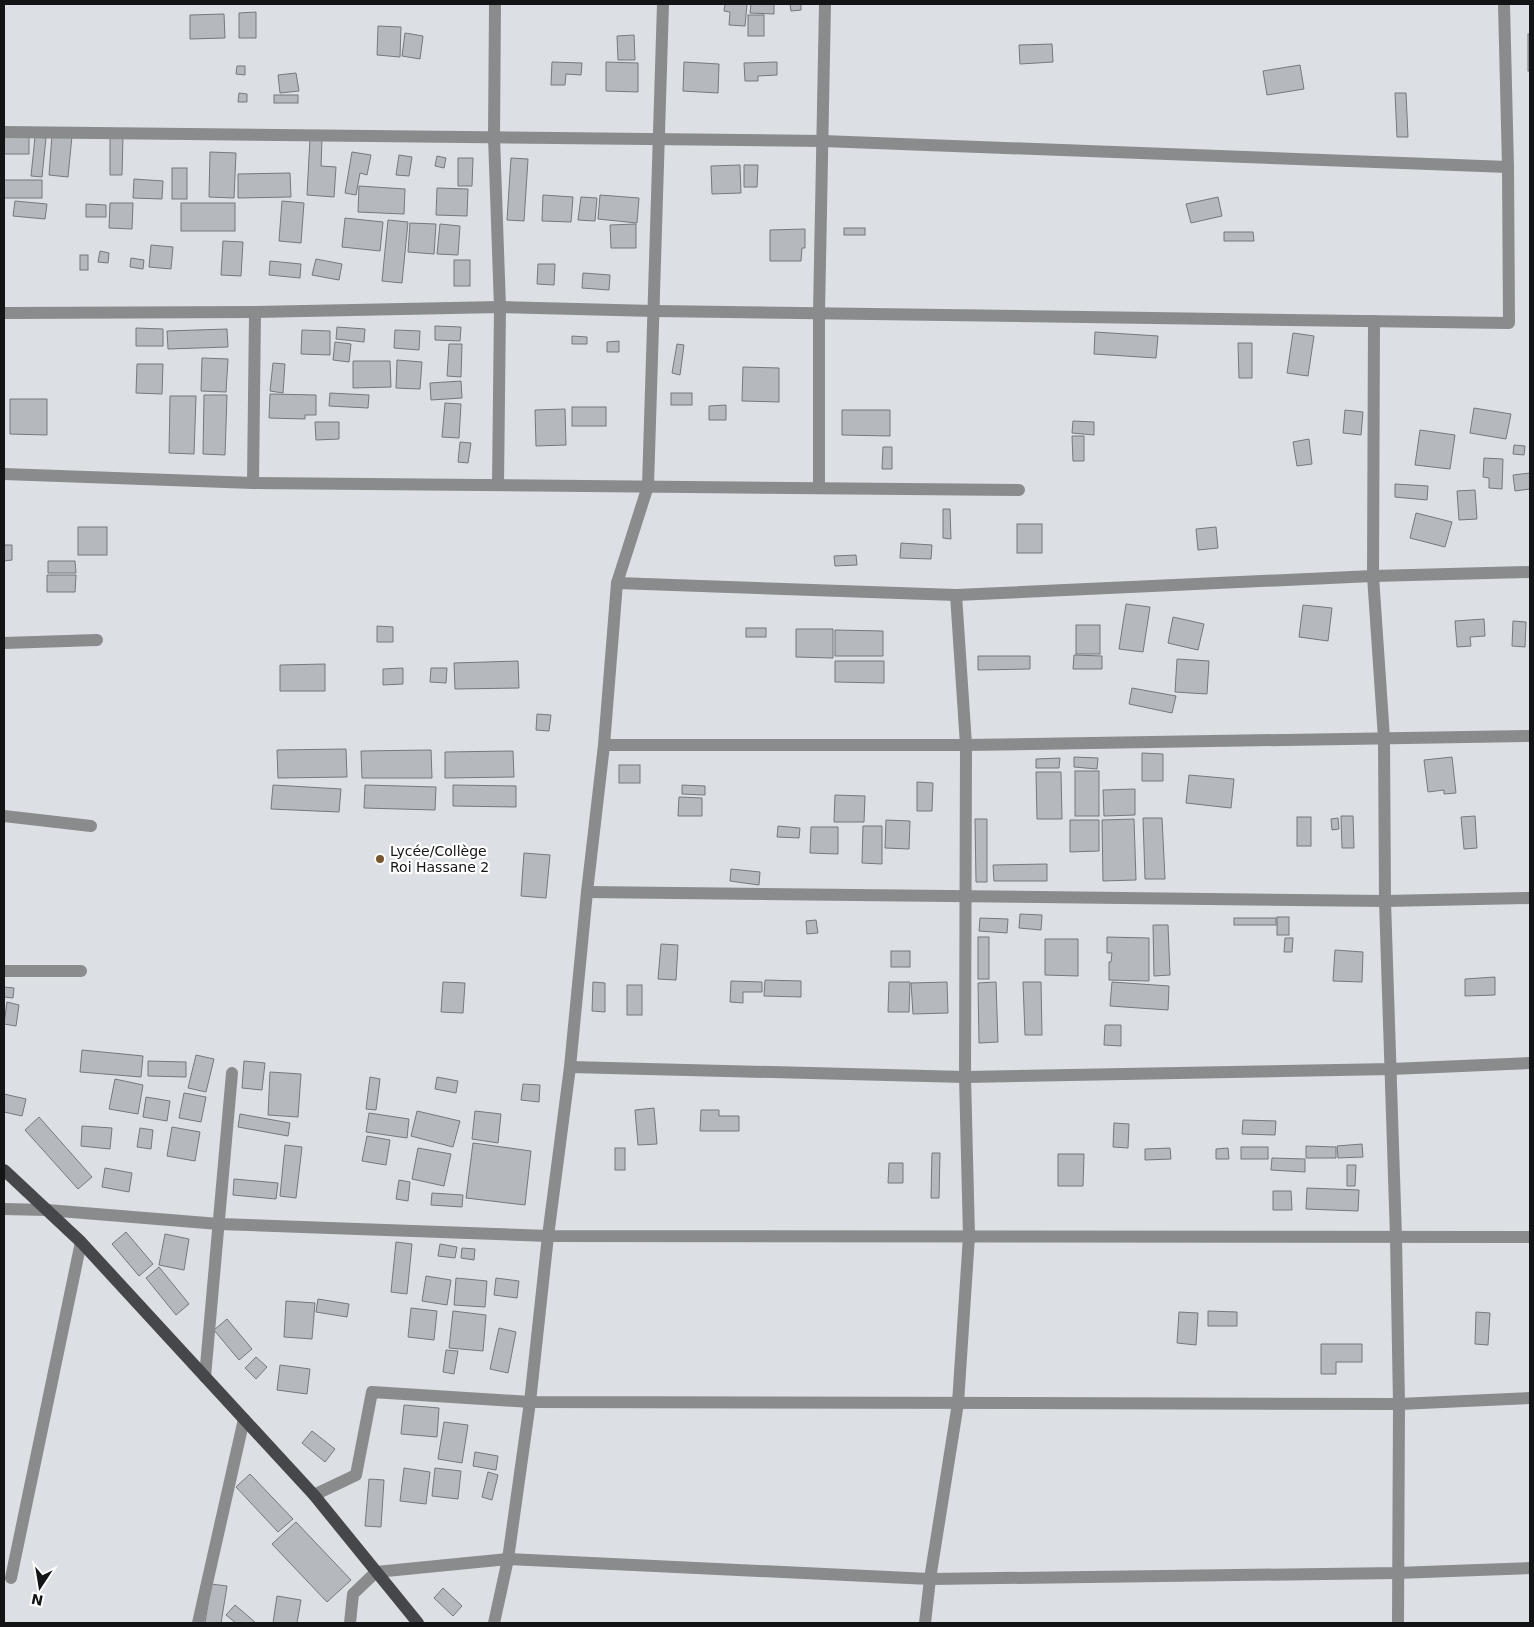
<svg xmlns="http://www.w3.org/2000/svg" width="1534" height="1627" font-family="'DejaVu Sans',sans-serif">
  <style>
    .building { fill: #b5b9be; stroke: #75787c }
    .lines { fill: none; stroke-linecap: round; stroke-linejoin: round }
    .minor { stroke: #898b8d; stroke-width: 12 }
    .primary { stroke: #45474b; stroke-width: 12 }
    .poi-dot { fill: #76562c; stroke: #fff; stroke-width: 2 }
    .labels { text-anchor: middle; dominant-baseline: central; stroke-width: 4.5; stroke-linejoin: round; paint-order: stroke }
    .poi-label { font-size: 14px; fill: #131416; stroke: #fff; text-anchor: start }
  </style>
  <rect width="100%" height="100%" fill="#dcdfe4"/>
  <g class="building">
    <polygon points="725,4 747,4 745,26 729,25 730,12 724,11"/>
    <polygon points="751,4 774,4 774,14 750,13"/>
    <polygon points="790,4 801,4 801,10 791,11"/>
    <polygon points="256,12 256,38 239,38 239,13"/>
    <polygon points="224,14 225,38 190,39 190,15"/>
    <rect x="748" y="15" width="16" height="21"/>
    <polygon points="378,26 401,27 400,57 377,55"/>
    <polygon points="405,33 423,36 420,59 402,56"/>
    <rect x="1528" y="34" width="2" height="37"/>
    <polygon points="634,35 635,60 618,60 617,36"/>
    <polygon points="1052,44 1053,62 1020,64 1019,45"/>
    <polygon points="552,62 582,63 581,75 566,74 565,85 551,85"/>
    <polygon points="606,62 638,63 638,92 606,91"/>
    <polygon points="684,62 719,64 718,93 683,91"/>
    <polygon points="777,62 777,75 758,76 758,81 745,81 744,63"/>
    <polygon points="1300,65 1304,89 1267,95 1263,71"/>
    <polygon points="237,66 245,66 245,75 236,74"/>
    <polygon points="296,73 299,91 280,93 278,75"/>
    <polygon points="239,93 247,94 247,102 238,102"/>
    <polygon points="1395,93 1406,93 1408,137 1397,137"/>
    <rect x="274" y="95" width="24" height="8"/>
    <polygon points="52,135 72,136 68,177 49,175"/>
    <polygon points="4,136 29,137 29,154 4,154"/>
    <polygon points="35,137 46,138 42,177 31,176"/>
    <polygon points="110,137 123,137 122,175 110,175"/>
    <polygon points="310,138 322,139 321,166 336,167 334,197 307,195"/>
    <polygon points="210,152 236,153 234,198 209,197"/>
    <polygon points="352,152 371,155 367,175 360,173 356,195 345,193"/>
    <polygon points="399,155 412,157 409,176 396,175"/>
    <polygon points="437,156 446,158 444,168 435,166"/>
    <polygon points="458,158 473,158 472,186 458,186"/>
    <polygon points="511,158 528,159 524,221 507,220"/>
    <polygon points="740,165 741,193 712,194 711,166"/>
    <polygon points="744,165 758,165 757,187 744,187"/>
    <rect x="172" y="168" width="15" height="31"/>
    <polygon points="290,173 291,197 238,198 238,174"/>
    <polygon points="134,179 163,181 162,199 133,198"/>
    <rect x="4" y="180" width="38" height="18"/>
    <polygon points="359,186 405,189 404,214 358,212"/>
    <polygon points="437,188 468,189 467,216 436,215"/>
    <polygon points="543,195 573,197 571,222 542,221"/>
    <polygon points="600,195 639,198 637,223 598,219"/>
    <polygon points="581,197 597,198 595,221 578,220"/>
    <polygon points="1218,197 1222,216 1191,223 1186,204"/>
    <polygon points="15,201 47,204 45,219 13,216"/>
    <polygon points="282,201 304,203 301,243 279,241"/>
    <polygon points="110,203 133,203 132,229 109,228"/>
    <rect x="181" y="203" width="54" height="28"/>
    <polygon points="86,204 106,205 106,217 86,217"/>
    <polygon points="345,218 383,222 380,251 342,247"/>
    <polygon points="388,220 408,222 402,283 382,281"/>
    <polygon points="410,223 436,224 434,254 408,252"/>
    <polygon points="440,224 460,226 458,255 437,254"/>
    <polygon points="636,224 636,248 611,248 610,225"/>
    <rect x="844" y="228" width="21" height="7"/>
    <polygon points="805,229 805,248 802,248 801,261 770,261 770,230"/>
    <polygon points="1224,232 1253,232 1254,241 1224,241"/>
    <polygon points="223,241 243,242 241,276 221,275"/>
    <polygon points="151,245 173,247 171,269 149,267"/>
    <polygon points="100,251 109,253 108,263 98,262"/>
    <rect x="80" y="255" width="8" height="15"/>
    <polygon points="131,258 144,260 143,269 130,267"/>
    <polygon points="316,259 342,264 339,280 312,275"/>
    <rect x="454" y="260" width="16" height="26"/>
    <polygon points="270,261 301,264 300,278 269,275"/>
    <polygon points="538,264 555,264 554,285 537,284"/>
    <polygon points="583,273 610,275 609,290 582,288"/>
    <polygon points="435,326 461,327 460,341 435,340"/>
    <polygon points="337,327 365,329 364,342 336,339"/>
    <polygon points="136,328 163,329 163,346 136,346"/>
    <polygon points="227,329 228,347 168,349 167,331"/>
    <polygon points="302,330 330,331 330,355 301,354"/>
    <polygon points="395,330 420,331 419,350 394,348"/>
    <polygon points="1095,332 1158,336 1156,358 1094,354"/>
    <polygon points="1293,333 1314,336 1308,376 1287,373"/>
    <polygon points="572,336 587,337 587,344 572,344"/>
    <polygon points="619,341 619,352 607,352 607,342"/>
    <polygon points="335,342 351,344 349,362 333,360"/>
    <polygon points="1238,343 1252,343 1252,378 1239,378"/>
    <polygon points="449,344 462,344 461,377 447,376"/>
    <polygon points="677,344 684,345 680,375 672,373"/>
    <polygon points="202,358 228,359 226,392 201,391"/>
    <polygon points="397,360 422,362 420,389 396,388"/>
    <polygon points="353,361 390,361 391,387 353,388"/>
    <polygon points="273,363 285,364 283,393 270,391"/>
    <polygon points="137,364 163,364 162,394 136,393"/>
    <polygon points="743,367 779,368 779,402 742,401"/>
    <polygon points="461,381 462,398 431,400 430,383"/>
    <polygon points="330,393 369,395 368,408 329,406"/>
    <rect x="671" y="393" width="21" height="12"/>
    <polygon points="270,394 316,395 316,415 305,415 305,419 269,418"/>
    <polygon points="204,395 227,395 225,455 203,454"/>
    <polygon points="170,396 196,396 194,454 169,453"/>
    <polygon points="10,399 47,399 47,435 10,434"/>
    <polygon points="445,403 461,404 459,438 442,437"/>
    <polygon points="726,405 726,420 709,420 709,406"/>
    <rect x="572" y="407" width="34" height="19"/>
    <polygon points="1474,408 1511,414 1506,439 1470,433"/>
    <polygon points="565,409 566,445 536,446 535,410"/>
    <polygon points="842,410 890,410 890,436 842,435"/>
    <polygon points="1345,410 1363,412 1361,435 1343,433"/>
    <polygon points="1073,421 1094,422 1094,435 1072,433"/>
    <polygon points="315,422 339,422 339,439 316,440"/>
    <polygon points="1420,430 1455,435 1450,469 1415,465"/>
    <polygon points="1072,436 1084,436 1084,461 1073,461"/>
    <polygon points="1309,439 1312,464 1297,466 1293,442"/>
    <polygon points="460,442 471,443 468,463 458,462"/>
    <polygon points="1514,445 1525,446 1524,455 1513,454"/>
    <polygon points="883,447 892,447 892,469 882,469"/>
    <polygon points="1484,458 1503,459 1502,489 1489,488 1489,478 1483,477"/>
    <polygon points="1530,473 1530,489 1515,491 1513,475"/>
    <polygon points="1395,484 1428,486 1427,500 1395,497"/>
    <polygon points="1475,490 1477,519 1459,520 1457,491"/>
    <polygon points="943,509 950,509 951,539 943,538"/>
    <polygon points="1416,513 1452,522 1445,547 1410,538"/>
    <rect x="1017" y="524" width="25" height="29"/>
    <rect x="78" y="527" width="29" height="28"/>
    <polygon points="1216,527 1218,548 1198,550 1196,529"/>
    <polygon points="901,543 932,545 931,559 900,558"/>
    <polygon points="4,545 12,545 12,560 4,561"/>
    <polygon points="856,555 857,565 835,566 834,556"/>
    <polygon points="48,561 75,561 76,573 48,573"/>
    <polygon points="47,575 76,575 75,592 47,592"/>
    <polygon points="1126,604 1150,607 1143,652 1119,649"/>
    <polygon points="1303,605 1332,608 1328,641 1299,637"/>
    <polygon points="1173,617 1204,624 1198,650 1168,643"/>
    <polygon points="1484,619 1485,636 1470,637 1471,646 1457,647 1455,621"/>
    <polygon points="1513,621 1526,622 1525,647 1512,646"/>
    <rect x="1076" y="625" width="24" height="29"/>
    <polygon points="377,626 393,627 393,642 377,642"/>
    <rect x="746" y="628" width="20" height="9"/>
    <polygon points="796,629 833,629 833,658 796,657"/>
    <polygon points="835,630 883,631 883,656 835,656"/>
    <polygon points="1074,655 1102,656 1102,669 1073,669"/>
    <polygon points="978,656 1030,656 1030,669 978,670"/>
    <polygon points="1177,659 1209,661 1207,694 1175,692"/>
    <polygon points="518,661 519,688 455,689 454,663"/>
    <polygon points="835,661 884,661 884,683 835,682"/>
    <polygon points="325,664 325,691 280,691 280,665"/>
    <polygon points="403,668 403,684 383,685 383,669"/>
    <polygon points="431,668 447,668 446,683 430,682"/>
    <polygon points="1132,688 1176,696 1172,713 1129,704"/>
    <polygon points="537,714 551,715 549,731 536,730"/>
    <polygon points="346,749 347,777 278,778 277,750"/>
    <polygon points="431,750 432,778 362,778 361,751"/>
    <polygon points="513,751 514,777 445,778 445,752"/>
    <polygon points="1142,753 1163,754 1163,781 1142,781"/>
    <polygon points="1074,757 1098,758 1097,769 1074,767"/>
    <polygon points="1452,757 1456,793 1444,794 1444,790 1428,792 1424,760"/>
    <polygon points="1060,758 1059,768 1036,768 1036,759"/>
    <rect x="619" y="765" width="21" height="18"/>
    <rect x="1075" y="771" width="24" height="45"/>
    <polygon points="1036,772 1061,772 1062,819 1037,819"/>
    <polygon points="1189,775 1234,779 1231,808 1186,803"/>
    <polygon points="917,782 933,783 932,811 917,811"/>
    <polygon points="273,785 341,789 339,812 271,809"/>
    <polygon points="365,785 436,787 435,810 364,808"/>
    <polygon points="453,785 516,786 516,807 453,806"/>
    <polygon points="682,785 705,786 705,795 682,794"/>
    <polygon points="1135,789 1135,815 1104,816 1103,790"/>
    <polygon points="835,795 865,796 864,822 834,822"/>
    <polygon points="679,797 702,798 702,816 678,816"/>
    <polygon points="1341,816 1353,816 1354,848 1342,848"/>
    <polygon points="1475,816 1477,848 1464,849 1461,817"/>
    <rect x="1297" y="817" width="14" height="29"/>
    <polygon points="1143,818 1162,818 1165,879 1145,879"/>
    <polygon points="1338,818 1339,829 1332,830 1331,819"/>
    <polygon points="975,819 987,819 987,882 976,882"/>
    <polygon points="1134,819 1136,880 1103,881 1102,820"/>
    <polygon points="886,820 910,821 909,849 885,848"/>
    <polygon points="1070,820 1099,820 1099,851 1070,852"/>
    <polygon points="778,826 800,828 799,838 777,837"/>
    <polygon points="863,826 882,826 882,864 862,863"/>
    <polygon points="811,827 838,827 838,854 810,853"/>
    <polygon points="524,853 550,855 546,898 521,896"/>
    <polygon points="1047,864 1047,881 994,881 993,865"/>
    <polygon points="731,869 760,872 759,885 730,881"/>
    <polygon points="1020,914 1042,915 1041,930 1019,928"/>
    <rect x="1277" y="917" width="12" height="18"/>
    <polygon points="980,918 1008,919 1007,933 979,931"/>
    <rect x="1234" y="918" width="42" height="7"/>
    <polygon points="816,920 818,933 807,934 806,921"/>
    <polygon points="1153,925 1168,925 1170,975 1154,976"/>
    <rect x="978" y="937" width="11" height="42"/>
    <polygon points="1107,937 1149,938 1149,981 1109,980 1109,962 1111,962 1112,953 1107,953"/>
    <polygon points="1285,938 1293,938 1292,952 1284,952"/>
    <polygon points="1045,939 1078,939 1078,976 1045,975"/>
    <polygon points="661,944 678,945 676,980 658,979"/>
    <polygon points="1335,950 1363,952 1362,982 1333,981"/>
    <rect x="891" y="951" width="19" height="16"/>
    <polygon points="1495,977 1495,995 1465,996 1465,979"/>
    <polygon points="765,980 801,981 801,997 764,996"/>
    <polygon points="731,981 762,982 762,992 743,992 743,1003 730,1002"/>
    <polygon points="443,982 465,983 463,1013 441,1012"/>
    <polygon points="593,982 605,983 605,1012 592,1011"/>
    <polygon points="889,982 910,982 909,1012 888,1012"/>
    <polygon points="947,982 948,1013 913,1014 911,983"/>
    <polygon points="996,982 998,1042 979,1043 978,983"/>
    <polygon points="1023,982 1041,982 1042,1035 1025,1035"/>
    <polygon points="1112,982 1169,986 1168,1010 1110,1006"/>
    <rect x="627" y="985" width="15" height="30"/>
    <polygon points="4,987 14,988 13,998 4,997"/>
    <polygon points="7,1002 19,1005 16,1026 4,1024"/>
    <polygon points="1105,1025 1121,1025 1121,1046 1104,1045"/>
    <polygon points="82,1050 143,1056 141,1077 80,1072"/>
    <polygon points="196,1055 214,1059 206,1092 188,1088"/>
    <polygon points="148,1061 186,1062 186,1077 148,1076"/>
    <polygon points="244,1061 265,1063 262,1090 242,1088"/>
    <polygon points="270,1072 301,1074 298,1117 268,1115"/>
    <polygon points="370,1077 380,1079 376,1110 366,1109"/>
    <polygon points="437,1077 458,1081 456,1093 435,1089"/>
    <polygon points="115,1079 143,1085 138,1114 109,1109"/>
    <polygon points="523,1084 540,1085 539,1102 521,1100"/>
    <polygon points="184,1093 206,1097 201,1122 179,1118"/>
    <polygon points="4,1094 26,1099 22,1116 4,1112"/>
    <polygon points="146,1097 170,1101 167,1121 143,1117"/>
    <polygon points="654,1108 657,1144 638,1145 635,1110"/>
    <polygon points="701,1110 719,1110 719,1116 739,1116 739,1131 700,1131"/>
    <polygon points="417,1111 460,1121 453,1147 411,1136"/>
    <polygon points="475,1111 501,1114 498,1143 472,1139"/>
    <polygon points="369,1113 409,1119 407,1138 366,1132"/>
    <polygon points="240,1114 290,1123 288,1136 238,1127"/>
    <polygon points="39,1117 92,1177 78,1189 25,1130"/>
    <polygon points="1243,1120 1276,1121 1275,1135 1242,1134"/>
    <polygon points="1114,1123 1129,1124 1128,1148 1113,1147"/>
    <polygon points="82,1126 112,1128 110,1149 81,1146"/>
    <polygon points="172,1127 200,1132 195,1161 167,1156"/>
    <polygon points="140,1128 153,1130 151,1149 137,1147"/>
    <polygon points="367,1136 390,1140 386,1165 362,1161"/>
    <polygon points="473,1143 531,1151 525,1205 466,1198"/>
    <polygon points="1362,1144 1363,1157 1338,1158 1337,1146"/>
    <polygon points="285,1145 302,1147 296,1198 280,1196"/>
    <polygon points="1306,1146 1336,1147 1336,1158 1306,1158"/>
    <rect x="1241" y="1147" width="27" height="12"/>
    <polygon points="418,1148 451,1154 444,1186 412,1179"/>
    <rect x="615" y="1148" width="10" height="22"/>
    <polygon points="1170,1148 1171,1159 1145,1160 1145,1149"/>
    <polygon points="1228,1148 1229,1159 1216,1159 1216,1149"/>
    <polygon points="932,1153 940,1153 939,1198 931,1198"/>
    <polygon points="1058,1154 1084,1154 1083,1186 1058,1186"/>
    <polygon points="1272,1158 1305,1159 1305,1172 1271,1170"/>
    <polygon points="889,1163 903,1163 903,1183 888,1183"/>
    <polygon points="1347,1165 1356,1165 1355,1186 1347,1186"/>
    <polygon points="105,1168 132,1173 129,1192 102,1187"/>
    <polygon points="234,1179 278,1183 276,1199 233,1195"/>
    <polygon points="399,1180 410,1182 408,1201 396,1199"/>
    <polygon points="1307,1188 1359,1190 1358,1211 1306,1209"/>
    <polygon points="1273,1191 1291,1191 1292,1210 1273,1210"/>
    <polygon points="432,1193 463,1195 462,1207 431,1205"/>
    <polygon points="126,1232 153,1264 139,1276 112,1244"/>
    <polygon points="165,1234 189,1239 184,1270 159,1265"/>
    <polygon points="396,1242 412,1244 407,1294 391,1292"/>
    <polygon points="440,1244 457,1247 455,1258 438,1256"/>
    <polygon points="462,1248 475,1249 474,1260 461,1258"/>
    <polygon points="159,1267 189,1304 176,1315 146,1278"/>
    <polygon points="426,1276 451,1280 447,1305 422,1301"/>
    <polygon points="456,1278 487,1281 485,1307 454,1305"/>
    <polygon points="496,1278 519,1281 517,1298 494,1295"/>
    <polygon points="318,1299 349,1304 347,1317 316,1312"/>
    <polygon points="286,1301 315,1303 312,1339 284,1337"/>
    <polygon points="411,1308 437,1311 434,1340 408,1337"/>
    <polygon points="453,1311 486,1315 483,1351 449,1348"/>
    <polygon points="1208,1311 1237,1312 1237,1326 1208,1326"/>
    <polygon points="1179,1312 1198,1313 1196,1345 1177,1343"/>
    <polygon points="1476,1312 1490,1313 1488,1345 1475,1344"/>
    <polygon points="227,1319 252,1349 239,1360 214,1330"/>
    <polygon points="499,1328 516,1332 508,1373 490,1369"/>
    <polygon points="1321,1344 1362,1344 1362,1362 1336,1362 1336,1374 1321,1374"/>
    <polygon points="446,1350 458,1351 454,1374 443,1372"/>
    <polygon points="256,1357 267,1367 256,1379 245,1368"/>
    <polygon points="280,1365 310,1369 307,1394 277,1390"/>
    <polygon points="404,1405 439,1408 437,1437 401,1434"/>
    <polygon points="444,1422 468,1425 462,1463 438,1459"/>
    <polygon points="312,1431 335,1449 325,1462 302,1443"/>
    <polygon points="475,1452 498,1456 496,1470 473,1466"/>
    <polygon points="404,1468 430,1472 426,1504 400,1501"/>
    <polygon points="435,1468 461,1471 458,1499 432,1496"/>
    <polygon points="488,1472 498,1475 492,1500 482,1497"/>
    <polygon points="250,1474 293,1519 278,1532 236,1487"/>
    <polygon points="369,1479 384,1480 381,1527 365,1526"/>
    <polygon points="296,1522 351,1580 327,1602 272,1544"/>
    <polygon points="211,1584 227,1586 221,1623 205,1623"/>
    <polygon points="443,1588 462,1606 453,1616 434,1598"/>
    <polygon points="277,1596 301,1600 297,1623 273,1623"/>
    <polygon points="235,1605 256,1623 236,1623 226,1615"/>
  </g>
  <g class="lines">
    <g class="minor">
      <polyline points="495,4 494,137 500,307 498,485"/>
      <polyline points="4,132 823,141 1508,167"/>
      <polyline points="4,313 255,312 500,307 654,311 1509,323 1508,167 1504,4"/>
      <polyline points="1374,321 1373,576 1384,738 1385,901 1396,1237 1399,1404 1398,1623"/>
      <polyline points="4,474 253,483 1019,490"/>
      <polyline points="253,483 255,312"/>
      <polyline points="819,488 819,313 825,4"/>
      <polyline points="617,583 956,595 1373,576 1530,572"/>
      <polyline points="4,643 97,640"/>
      <polyline points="604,745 966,745 1530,736"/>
      <polyline points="4,816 91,826"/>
      <polyline points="587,892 1385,901 1530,898"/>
      <polyline points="4,971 81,971"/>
      <polyline points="570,1067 965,1077 1391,1069 1530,1063"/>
      <polyline points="4,1209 47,1210 219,1224 548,1236 1530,1237"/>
      <polyline points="205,1377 232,1073"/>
      <polyline points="314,1495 356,1475 372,1392 530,1402 1399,1404 1530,1398"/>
      <polyline points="11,1578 81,1242"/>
      <polyline points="198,1623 244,1419"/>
      <polyline points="350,1623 353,1594 376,1572 508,1559 930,1579 1397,1573 1530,1568"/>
      <polyline points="494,1623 508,1559 530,1402 548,1236 570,1067 587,892 604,745 617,583 648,486 663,4"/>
      <polyline points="925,1623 930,1579 958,1403 969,1236 965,1077 966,745 956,595"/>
    </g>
    <polyline class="primary" points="4,1170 81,1242 314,1495 418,1623"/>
  </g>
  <circle class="poi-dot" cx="380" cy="859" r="5"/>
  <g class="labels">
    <g class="poi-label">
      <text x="390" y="851">Lycée/Collège<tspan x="390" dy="16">Roi Hassane 2</tspan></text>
    </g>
  </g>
  <rect width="1534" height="1627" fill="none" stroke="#131416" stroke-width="10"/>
  <g transform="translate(40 1587) rotate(192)" stroke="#ffffff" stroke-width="4" paint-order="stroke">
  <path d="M0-4L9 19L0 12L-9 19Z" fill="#131416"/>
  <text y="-8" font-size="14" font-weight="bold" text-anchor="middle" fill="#131416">N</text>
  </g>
</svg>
